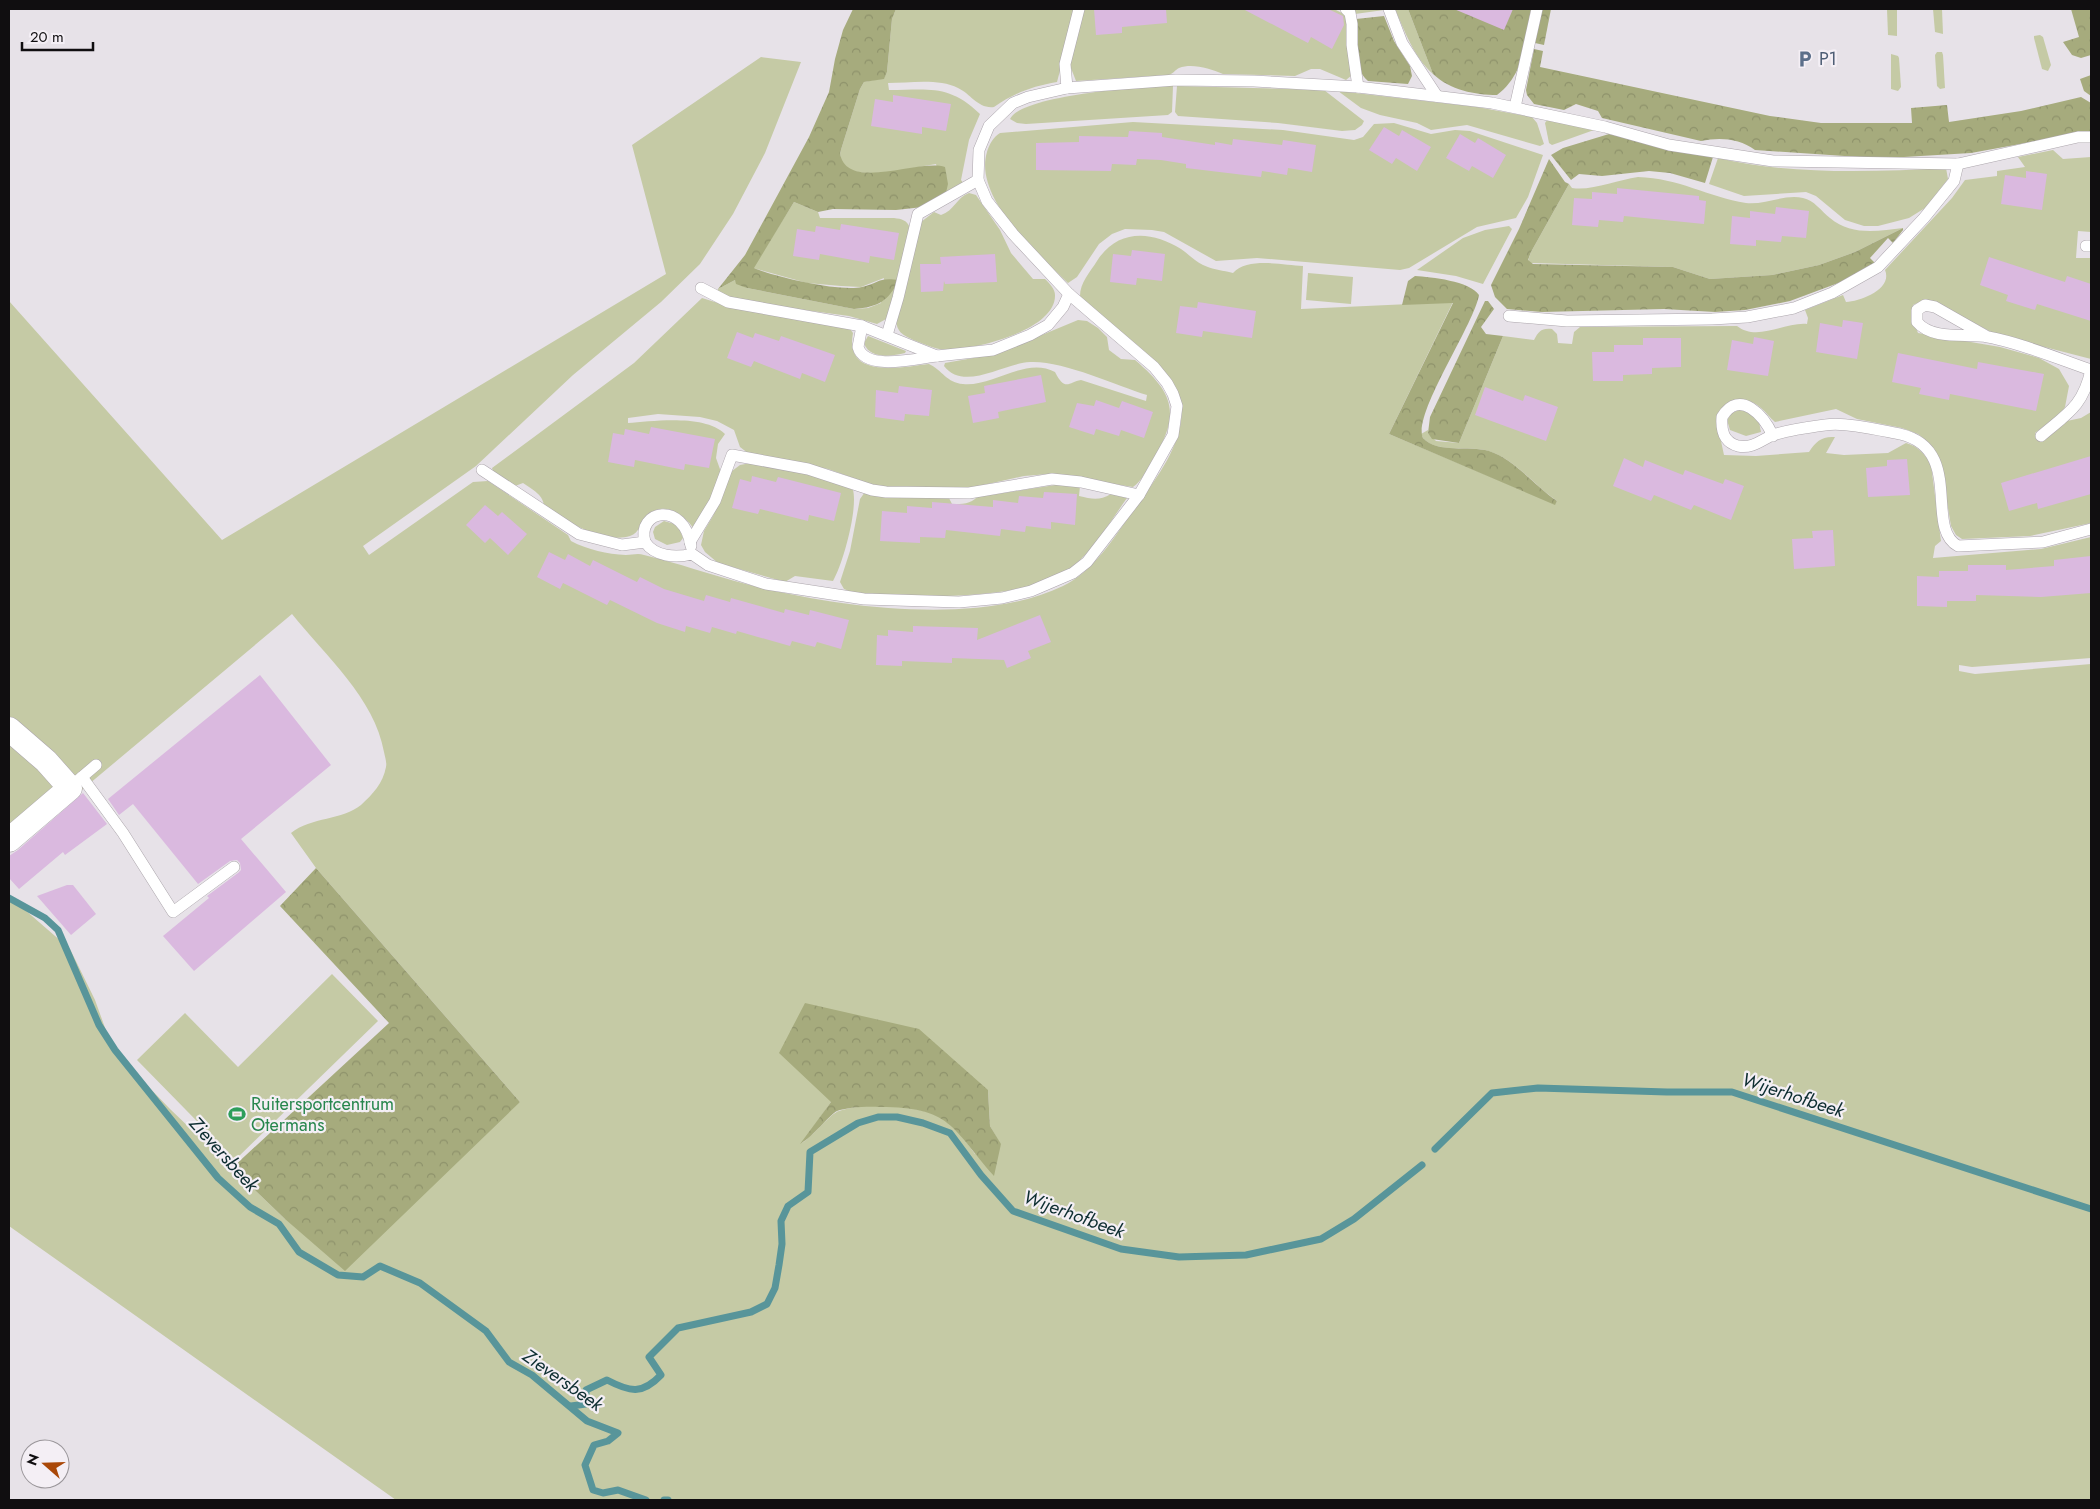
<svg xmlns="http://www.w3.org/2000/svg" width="2100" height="1509" font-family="Jost,sans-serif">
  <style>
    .green { fill: #c5caa5; fill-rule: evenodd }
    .forest { fill: url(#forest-crowns) }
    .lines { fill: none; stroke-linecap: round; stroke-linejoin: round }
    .stream { stroke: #58959a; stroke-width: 7 }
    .building { fill: #dab9df }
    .lane-casing { stroke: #aca6ac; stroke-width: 12 }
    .street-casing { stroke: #aca6ac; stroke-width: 25 }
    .lane { stroke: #fff; stroke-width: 11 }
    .street { stroke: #fff; stroke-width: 24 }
    .labels { text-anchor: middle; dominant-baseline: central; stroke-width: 4.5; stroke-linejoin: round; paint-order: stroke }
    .service-label { font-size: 18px; fill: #4e5e75; stroke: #f4eff5; text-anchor: start }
    .leisure-label { font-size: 18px; fill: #27864d; stroke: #f4eff5; text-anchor: start }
    .water-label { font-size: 19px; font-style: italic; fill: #0e2e31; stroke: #f4eff5 }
  </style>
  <defs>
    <pattern id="forest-crowns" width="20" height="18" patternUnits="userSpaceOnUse" patternTransform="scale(1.25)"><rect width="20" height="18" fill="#a6ab7d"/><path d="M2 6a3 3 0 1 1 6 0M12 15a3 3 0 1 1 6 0" fill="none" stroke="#8e926b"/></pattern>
  </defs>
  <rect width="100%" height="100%" fill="#e7e2e8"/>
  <g class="green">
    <path d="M896,9h180l-19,73c-24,4 -43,11 -63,25 -16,2 -23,-13 -36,-19 -19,-10 -49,-5 -70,-5l1,7c40,0 60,-6 91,24l-11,26 -8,40 3,4 -19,13 -9,-33c-21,3 -73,17 -90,3 -5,-4 -5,-8 -6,-14l20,-64 4,-7 20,-4 3,-6 5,-53z"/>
    <path d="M1084,9h250l14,7 4,59 -6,5 -26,-11h-9l-16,7 -72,-2c-13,-5 -30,-11 -44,-6 -4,2 -5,5 -10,7l-93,6 -7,-18z"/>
    <polygon points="1353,9 1383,9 1384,10 1355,14"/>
    <path d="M1395,9h13l25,65c-19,-17 -28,-42 -38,-65z"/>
    <polygon points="1887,9 1897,9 1897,36 1888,35"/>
    <polygon points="1933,9 1942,9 1943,34 1935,32"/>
    <polygon points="2040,35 2043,37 2051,65 2048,71 2042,69 2034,38 2034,36"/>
    <polygon points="1937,52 1942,52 1943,55 1945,88 1940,89 1937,86 1935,55"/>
    <polygon points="1891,54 1898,56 1899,58 1901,87 1898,91 1891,89"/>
    <path d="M761,57l40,5 -36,91 -32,61 -33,50 -39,38 -88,73 -97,91 -113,80 6,9 104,-73 15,-1 80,54 3,6c17,9 36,13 55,14 6,0 12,-2 18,0 34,8 67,20 102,29 88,23 232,43 317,2 35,-17 56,-57 79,-88 86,-113 16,-128 -62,-202 0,-13 10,-24 17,-35 20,-32 54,-31 84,-12 7,5 14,12 22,16 8,4 17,5 26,7l4,1c15,-16 49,-8 70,-7l-2,43 152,-7 -64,132 166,70 2,-3c-24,-16 -43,-44 -72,-51 -18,-4 -56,4 -64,-16l7,-4v3l8,8 23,2 44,-107 31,4c5,-9 7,-12 18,-11l5,5 1,9 14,1 2,-12 6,-5 157,-1c20,16 48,-4 70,-2l1,-6 -3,-8 38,-15 3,7c15,-1 47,-13 39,-32l67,-72 13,-18 32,-4v-5l28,-4 -7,-10 35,-7 10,9 28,-2v75l-13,-1 -2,27h15v101l-96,-25 -61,-32 -12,-1 -9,4 -1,13 6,15 82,14 39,11 20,11 10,17 -4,21 -4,6 -26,20 7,9 25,-21 14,-3 10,-6v111l-61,13 -68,3 -6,-4 -5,-9 -11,-66 -12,-18 -10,-8 -16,-6 -45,-9 -21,-10 -61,13c-5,-4 -9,-10 -14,-14 -15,-14 -38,-9 -45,10l8,37 32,1 53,-4c7,-11 13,-16 26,-15l-9,16 18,2 44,-2 18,-10c12,3 20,12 25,22l10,76 -6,5 -2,12 108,-9 50,-12v121l-119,9 -13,-2v6l16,3 116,-10v836h-1695l-387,-274v-330l61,53 25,51 18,50 57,59 115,110 235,-117 -204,-234 -25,-35c20,-16 52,-13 70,-28 12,-11 22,-22 25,-38 1,-4 -1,-10 -2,-15 -9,-53 -59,-97 -92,-138l-283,237v-550l213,239 444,-266 -34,-129zM988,1090l2,36 11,19 -26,9c-7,-9 -15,-23 -24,-30 -23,-20 -84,-23 -112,-13 -8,2 -26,25 -37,32l29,-41z"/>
    <path d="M1173,86l-1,26 -4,3 -142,9 -9,-1 -7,-4c11,-24 135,-33 163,-33z"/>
    <polygon points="1177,86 1324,90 1364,121 1362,125 1355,130 1342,131 1278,123 1178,116 1175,112"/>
    <polygon points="1338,91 1477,107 1532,117 1537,123 1544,144 1540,146 1467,125 1431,130 1417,123 1380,115 1361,108"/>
    <polygon points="1548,119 1594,130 1552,145 1549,143 1545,123"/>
    <path d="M1133,122l150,8 71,10 9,-3 11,-13 20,-1 37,11 24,-4 15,1 73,24 -15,42 -12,21 -39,9 -68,41 -9,2 -143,-12 -41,3 -52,-29 -12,-2 -27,-1 -13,5 -13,10 -22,33 -9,6c-30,-29 -95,-85 -81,-131 2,-7 6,-15 13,-19z"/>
    <path d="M1718,158c72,17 155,14 228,10l2,11 -23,29 -16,10 -31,8h-14l-19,-6 -29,-24 -10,-4 -62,4 -35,-12z"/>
    <path d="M1638,177c41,1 70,20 108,26 19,2 38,-9 57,-5 11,2 18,13 27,20 21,18 48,13 73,10l-48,24 -36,13 -47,10 -62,4 -37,-12 -143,-4 -2,-2 3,-9 38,-68 3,4c20,3 45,-8 66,-11z"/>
    <path d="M969,193l7,2 24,35 11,23 22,26h12c4,4 10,10 10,16 1,35 -79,54 -106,55 -12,0 -23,-5 -33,-9 -14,-6 -20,-9 -20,-24l25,-95 13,-10 7,3c13,-4 16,-18 28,-22z"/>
    <path d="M794,202l24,10 2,6h74c8,1 13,2 16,10l-22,90 -11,6 -28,-8 -97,-13 -36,-10 2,-4 17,-9 12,8 107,21 14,-1 13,-5 3,-25 -23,9 -20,-1 -34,-3 -54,-15z"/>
    <polygon points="1509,226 1512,229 1483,284 1456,276 1417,270 1463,238 1485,230"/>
    <polygon points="1308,273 1353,277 1351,304 1306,300"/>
    <path d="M702,298l32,10 116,21 3,4c-9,47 49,34 76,31 13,6 18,19 34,20 30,3 63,-28 92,-12 10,20 14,10 26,8l65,21 1,-6c-31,-10 -86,-35 -117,-33 -26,1 -66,30 -86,4l1,-3 51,-9 82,-34 9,1 11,7 9,9 2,13 12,9 14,1c39,33 46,54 18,99 -6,10 -11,22 -20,28l-85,-13 -24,2 -54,12 -86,1 -56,-20 -79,-15 -9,-7 -6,-17 -17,-9 -17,-4 -42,-3 -30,4v5c25,-2 77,-9 97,11l-7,10 -2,14 5,14 -6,18 -21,39c-9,-14 -31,-30 -47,-13 -7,6 -7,17 -17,20 -26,8 -65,-15 -86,-29 0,-12 -11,-17 -21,-24l-8,3 -22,-15 -1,-3 142,-105z"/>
    <path d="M868,336l38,15 -1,2c-13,3 -35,7 -41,-10z"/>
    <polygon points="1739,410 1748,411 1759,422 1761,432 1746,436 1730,430 1727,420 1732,413"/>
    <path d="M751,463l65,12 37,15c5,19 -10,74 -20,91l-38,-5 -10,6 -67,-19 -13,-11 -4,-7 3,-14 9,-15 19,-45 8,-6z"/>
    <path d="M1062,484l18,2 -1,10c13,3 20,5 32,-2l16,4c-15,21 -34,53 -55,69 -46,36 -165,31 -221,25l-7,-3 -4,-7 10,-31 10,-52 5,-7 84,6 3,6c10,0 19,0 25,-7z"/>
    <polygon points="664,521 678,525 683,538 680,542 667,545 655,539 653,532 655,527"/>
    <polygon points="332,974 378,1021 235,1160 137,1060 185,1013 238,1067"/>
  </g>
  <g class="forest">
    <path d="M853,9h43l-4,10 -5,53 -3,7 -20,3 -4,7 -20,64c6,40 80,5 105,14l3,17 -3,13 -22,10 -27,3 -63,-1 -15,3 -24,-10 -40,66c21,9 85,24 108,19 17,-4 16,-10 37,-7 -11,21 -20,27 -45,29l-107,-21 -11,-4 -1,-4 -17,9 27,-34 64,-118 20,-45 6,-33 8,-29z"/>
    <path d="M1408,9h123c-6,32 -6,65 -34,86 -22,0 -47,-5 -64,-21z"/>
    <polygon points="1542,9 1551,9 1544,45 1535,43"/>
    <polygon points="2071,9 2091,9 2091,55 2081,58 2072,55 2063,42 2079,37"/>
    <path d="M1384,16l10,25 16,25 2,10 -4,8 -40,-3c-16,-14 -12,-42 -12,-62z"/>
    <path d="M1534,49l9,2 -3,16 230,49 51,7h91l-1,-15 36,-3 2,17 72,-11 60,-14 10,6v28l-120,22 -67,4 -30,1 -119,-8c-16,-12 -36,-13 -54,-9l-99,-23 -4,-7 -22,-7 -12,6 -30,-6 -7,-9 -1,-5z"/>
    <polygon points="2091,75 2091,96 2084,91 2080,79"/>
    <polygon points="1609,134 1713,157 1705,183 1670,173 1649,171 1602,176 1579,174 1571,180 1551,155 1563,148"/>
    <polygon points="1549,159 1565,182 1569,184 1531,252 1528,260 1533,264 1673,267 1710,279 1772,275 1819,265 1855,252 1903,228 1903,230 1893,243 1888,238 1870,258 1875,263 1841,282 1790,301 1745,310 1715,312 1664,309 1542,312 1507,309 1495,297 1491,285 1519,229"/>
    <path d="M1415,276c16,1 55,5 64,19 -5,30 -67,120 -56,143 15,16 46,7 66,13 27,9 45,35 68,50l-2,4 -166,-71 64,-131 -51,2 6,-24z"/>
    <polygon points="1485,301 1488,301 1494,309 1481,327 1486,334 1503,336 1459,443 1432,439 1428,433 1430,417"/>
    <polygon points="316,868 520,1102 345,1271 285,1219 232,1168 389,1023 280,906"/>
    <path d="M805,1003l114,26 69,61 2,36 11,18 -7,32c-43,-49 -43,-69 -114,-69 -10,-1 -34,0 -43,4 -9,5 -23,25 -37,33l31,-42 -52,-49z"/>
  </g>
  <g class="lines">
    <g class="stream">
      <polyline points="9,898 45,918 58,930 99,1025 115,1050 218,1178 250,1207 279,1224 299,1252 338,1275 363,1277 380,1266 420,1283 486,1331 509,1362 532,1375 587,1421 618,1433 608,1441 594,1445 585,1465 593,1490 603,1493 618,1490 646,1500"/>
      <polyline points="1435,1149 1492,1093 1538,1088 1667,1092 1732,1092 2091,1209"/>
      <path d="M571,1406l15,-2v-14l21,-10c23,12 35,15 54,-5l-12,-18 29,-29 73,-16 16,-8 8,-16 4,-23 3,-21 -1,-23 7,-15 20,-14 2,-40 48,-29 20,-6h19l26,6 27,10 31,42 32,36 108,38 58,8 67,-2 75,-16 33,-20 68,-54"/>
      <polyline points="664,1500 668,1500"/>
    </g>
  </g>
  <g class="building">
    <polygon points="1094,9 1166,9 1167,23 1122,27 1122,33 1096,35"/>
    <polygon points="1243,9 1328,9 1343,16 1344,25 1332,49 1311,37 1308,43"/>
    <polygon points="1454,9 1513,9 1504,30"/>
    <polygon points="893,95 951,104 946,131 922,127 922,134 871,126 875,99 893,102"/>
    <polygon points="1384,127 1399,136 1402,130 1431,147 1417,171 1396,158 1392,164 1369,150"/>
    <polygon points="1129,131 1162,133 1162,137 1215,145 1215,142 1232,145 1233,139 1282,145 1283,140 1316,145 1312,172 1288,168 1287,175 1262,171 1261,177 1186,168 1186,164 1161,160 1137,159 1136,165 1112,164 1111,171 1036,170 1036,143 1079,142 1079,136 1128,137"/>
    <polygon points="1460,134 1475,143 1478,138 1506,155 1493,178 1472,166 1469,171 1446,158"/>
    <polygon points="2026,171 2047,174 2042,210 2001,204 2005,175 2026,178"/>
    <polygon points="1617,188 1699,196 1699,200 1706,201 1704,224 1624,216 1623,222 1599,220 1598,227 1572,225 1574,198 1592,199 1592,192 1617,194"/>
    <polygon points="1776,207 1809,211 1806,238 1782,236 1781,242 1756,240 1756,246 1730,244 1732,216 1750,218 1750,211 1775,214"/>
    <polygon points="841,224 899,233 894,260 870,256 869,263 820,254 819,260 793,256 797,229 815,232 816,226 840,230"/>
    <polygon points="1132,250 1165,254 1162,281 1137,278 1136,285 1110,282 1113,254 1131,256"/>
    <polygon points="995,254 997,282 945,284 944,281 943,291 921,292 920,264 941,264 940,257"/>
    <polygon points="1989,257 2065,282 2067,276 2091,284 2091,321 2037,304 2035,310 2006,301 2008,295 1980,285"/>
    <polygon points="1198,302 1256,311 1252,338 1203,331 1202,337 1176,333 1180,306 1197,308"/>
    <polygon points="1843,320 1863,323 1857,359 1816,352 1820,323 1842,327"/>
    <polygon points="737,332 753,338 755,333 779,341 781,336 835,355 825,382 802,373 800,379 754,361 751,367 727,358"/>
    <polygon points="1754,337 1774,341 1768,376 1727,370 1732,340 1753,344"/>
    <polygon points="1643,338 1681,338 1681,367 1652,368 1652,374 1623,375 1623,381 1593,381 1592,352 1614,352 1614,345 1643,345"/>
    <polygon points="1898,353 1977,369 1978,362 2044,374 2036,411 1950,394 1949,400 1919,394 1921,388 1892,382"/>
    <polygon points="1041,375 1046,402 998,412 999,418 973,423 968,396 985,393 984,386"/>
    <polygon points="899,386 932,390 929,416 905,414 904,421 875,417 876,390 898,393"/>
    <polygon points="1485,387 1523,401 1525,395 1558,407 1546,441 1475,415"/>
    <polygon points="1096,400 1119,408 1122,401 1153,412 1144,438 1121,430 1119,436 1096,429 1094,435 1069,427 1077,403 1094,406"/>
    <polygon points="651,427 715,439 709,468 685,464 684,470 635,460 634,467 608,462 613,433 624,435 625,429 649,434"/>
    <polygon points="2091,456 2091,494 2038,509 2037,503 2009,511 2001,483"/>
    <polygon points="1624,458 1643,467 1645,460 1683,475 1685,470 1723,484 1725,479 1744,486 1731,520 1694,505 1691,510 1654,495 1651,501 1613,486"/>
    <polygon points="1907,459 1910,495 1868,497 1866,468 1887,466 1887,460"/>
    <polygon points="752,476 776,482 778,477 841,493 834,521 809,515 808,521 760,509 758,514 732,508 740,479 751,482"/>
    <polygon points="1044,492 1077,494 1075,525 1051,522 1051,529 1026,526 1025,532 1001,529 1000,536 946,530 945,538 920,537 920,543 880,541 882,511 907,513 907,506 932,508 932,502 993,507 993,500 1018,503 1019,496 1043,498"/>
    <polygon points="485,505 498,516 502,512 527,534 508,555 490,538 485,543 466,525"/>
    <polygon points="1833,530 1835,566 1794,569 1792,539 1813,538 1812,531"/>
    <polygon points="549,552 565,560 568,554 590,566 593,560 637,582 640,577 664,589 704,601 706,595 730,602 731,598 784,613 785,609 809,615 810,610 849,620 841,649 817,642 815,647 792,641 790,646 737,631 736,634 712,627 710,633 686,626 685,632 657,623 610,600 607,605 563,583 560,589 537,577"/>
    <polygon points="2091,556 2091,593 2041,597 1976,595 1976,601 1947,601 1947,607 1917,606 1917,576 1939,577 1939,571 1968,571 1968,565 2006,565 2006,570 2054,566 2054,560"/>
    <polygon points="1040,615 1051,642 1028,651 1031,658 1007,668 1004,660 952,658 952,663 902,661 902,666 876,665 877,635 888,636 888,630 913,632 913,626 978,628 977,640"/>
    <polygon points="260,675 331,765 241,839 286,892 194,971 163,936 209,898 207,896 238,873 241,870 240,863 237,860 230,861 198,884 133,804 119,815 108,799"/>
    <polygon points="83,793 107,824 65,855 63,852 19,889 9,878 9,856 18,850"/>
    <polygon points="67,885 73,885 96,914 71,935 37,896"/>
  </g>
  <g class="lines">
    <g class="lane-casing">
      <g id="lane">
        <polyline points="1346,9 1350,13 1352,24 1352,45 1358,87"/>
        <polyline points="1389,9 1402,43 1437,96"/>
        <polyline points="1067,88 1065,64 1079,9"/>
        <polyline points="1515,107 1537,9"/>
        <polyline points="2086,246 2091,246"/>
        <polyline points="701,288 728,302 862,326 937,356 993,350 1030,335 1048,325 1063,307 1069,294"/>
        <polyline points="1509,316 1567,321 1712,319 1747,317 1794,308 1832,293 1878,267 1924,218 1954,181 1958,164"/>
        <path d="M862,326l-4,21c7,25 60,11 79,9"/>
        <polyline points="887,335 898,298 918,214 978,180"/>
        <path d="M1986,336l-51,-29 -10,-2 -8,5v12c16,19 50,11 71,15 33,6 71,22 103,33"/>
        <path d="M1773,436c-9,-20 -33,-48 -51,-19 -1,13 1,25 16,29 15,3 23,-6 35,-11 15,-5 37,-8 52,-10 21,-3 54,5 75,9 65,15 24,94 58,112l85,-4 48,-13"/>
        <path d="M2041,436c27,-23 42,-30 50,-66"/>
        <path d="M482,470l97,64 43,11 23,-3c10,15 31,16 47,12l16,11 58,19 98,15 95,3 43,-4 29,-7 42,-18 14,-11 52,-67 34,-60 4,-29 -4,-12 -6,-11 -13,-16 -85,-73 -56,-60 -26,-33 -9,-21 1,-30 10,-24 24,-23 15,-6 39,-9 109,-8 78,1 104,6 134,16 113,24 64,18 104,16 185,3 120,-27h13"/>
        <path d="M645,542c-9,-32 39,-42 46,4"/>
        <polyline points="690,542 715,501 732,455 808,469 872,490 886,492 969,493 1052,479 1081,482 1139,495"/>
        <polyline points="82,777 123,833 173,912 234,867"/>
        <polyline points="76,782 96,765"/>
      </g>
    </g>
    <g class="street-casing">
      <polyline id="street" points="9,729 46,761 70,788 9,840"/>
    </g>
    <use href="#lane" class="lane"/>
    <use href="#street" class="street"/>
  </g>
  <defs>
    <g id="parking-bare" transform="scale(1.35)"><path d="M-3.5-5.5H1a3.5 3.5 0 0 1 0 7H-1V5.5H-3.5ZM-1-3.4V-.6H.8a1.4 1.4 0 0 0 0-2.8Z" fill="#5c6f8a" stroke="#f4eff5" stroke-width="2.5" paint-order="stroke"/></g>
    <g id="stadium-bare" transform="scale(1.35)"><path d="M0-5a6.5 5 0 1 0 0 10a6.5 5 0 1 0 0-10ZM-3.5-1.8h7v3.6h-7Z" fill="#2e9e5b" stroke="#f4eff5" stroke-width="2.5" paint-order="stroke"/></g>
  </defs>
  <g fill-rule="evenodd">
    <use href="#parking-bare" x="1805" y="59"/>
    <use href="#stadium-bare" x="237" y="1114"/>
  </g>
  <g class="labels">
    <g class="service-label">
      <text x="1819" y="59">P1</text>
    </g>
    <g class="leisure-label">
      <text x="251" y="1104">Ruitersportcentrum<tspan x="251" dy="21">Otermans</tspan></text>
    </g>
    <g class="water-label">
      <text transform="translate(1793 1095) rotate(18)">Wijerhofbeek</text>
      <text transform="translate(224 1154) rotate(48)">Zieversbeek</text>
      <text transform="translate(1074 1214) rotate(20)">Wijerhofbeek</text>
      <text transform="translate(563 1380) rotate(35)">Zieversbeek</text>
    </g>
  </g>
  <rect width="2100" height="1509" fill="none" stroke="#100e10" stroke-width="20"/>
  <g transform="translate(45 1464) rotate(290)"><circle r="24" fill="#f4eff5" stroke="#999599"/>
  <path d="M0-4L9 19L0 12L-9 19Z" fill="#aa4808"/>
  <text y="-8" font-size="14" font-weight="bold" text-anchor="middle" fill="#100e10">N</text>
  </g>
  <path d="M22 42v8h71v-8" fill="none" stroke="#100e10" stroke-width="2.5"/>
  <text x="30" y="42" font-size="15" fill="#100e10" stroke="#f4eff5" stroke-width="4" paint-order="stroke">20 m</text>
</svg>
